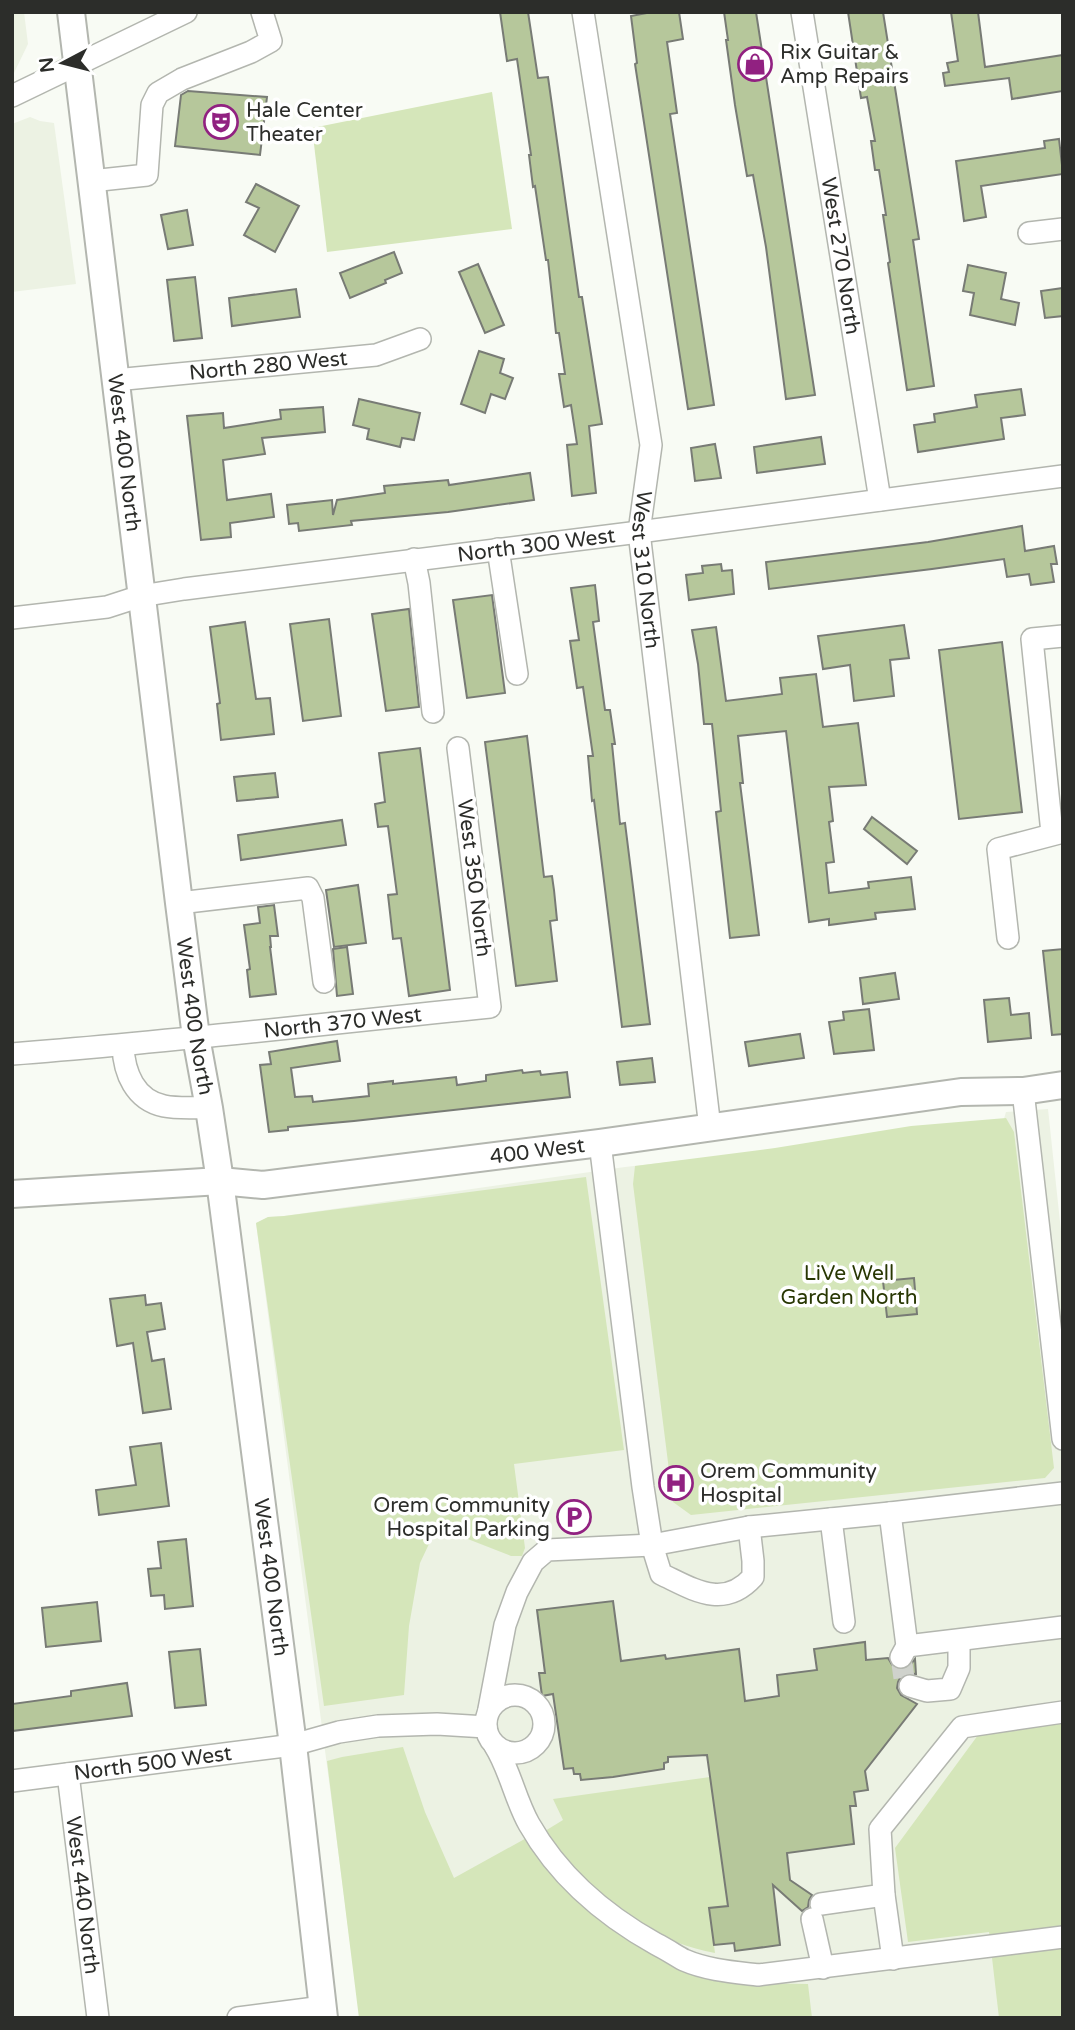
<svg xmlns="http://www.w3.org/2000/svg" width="1075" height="2030" font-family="'Varela Round',sans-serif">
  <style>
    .built { fill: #ecf2e3 }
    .green { fill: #d5e6ba }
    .building { fill: #b6c79b; stroke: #787b75; stroke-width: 2 }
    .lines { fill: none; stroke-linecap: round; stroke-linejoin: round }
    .minor-tunnel { stroke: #cfd2cc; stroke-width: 21; stroke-dasharray: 21 10; stroke-linecap: butt }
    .minor-casing { stroke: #b3b6af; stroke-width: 24 }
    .major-casing { stroke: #b3b6af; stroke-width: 30 }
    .minor { stroke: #fff; stroke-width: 21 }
    .major { stroke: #fff; stroke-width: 26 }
    .labels { text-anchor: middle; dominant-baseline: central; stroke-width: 7; stroke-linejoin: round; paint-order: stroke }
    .poi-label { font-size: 21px; fill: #2c2d2a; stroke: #fff; text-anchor: start }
    .street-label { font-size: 21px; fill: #2c2d2a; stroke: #fff }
    .park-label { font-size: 21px; fill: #283703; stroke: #fff }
  </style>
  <rect width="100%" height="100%" fill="#f8fbf4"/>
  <g class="built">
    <polygon points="12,12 24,12 28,44 12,77"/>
    <polygon points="30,117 40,121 54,123 76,284 12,292 12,124"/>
    <polygon points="1048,1109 1063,1250 1063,2018 360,2018 256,1223 268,1217 284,1216 625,1167 945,1131 1003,1122 1006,1112"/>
  </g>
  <g class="green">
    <polygon points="492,92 512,229 327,252 312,128"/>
    <polygon points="1006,1118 1014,1132 1054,1468 1045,1478 691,1515 673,1502 633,1184 635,1166 775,1148 911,1126"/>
    <polygon points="586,1177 624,1450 514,1464 525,1548 522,1556 511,1556 437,1527 420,1563 409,1626 404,1695 324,1706 256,1223 268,1217 284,1216"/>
    <polygon points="1063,1721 1063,2018 999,2018 989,1932 908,1942 895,1848 981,1731"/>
    <polygon points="403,1747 425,1812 454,1878 530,1836 593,1912 625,1938 685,1965 754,1983 808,1984 812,2018 359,2018 327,1761 342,1757"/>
    <path d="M710,1777l18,129 -19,2 6,45c-52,-10 -97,-36 -135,-74 -13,-13 -24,-32 -35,-48l18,-11 -10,-21z"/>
  </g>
  <g class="building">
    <polygon points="500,12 528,12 538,78 548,77 579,297 582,297 602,424 589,426 596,493 572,496 567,445 577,444 571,405 564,407 559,374 565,374 559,333 556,333 548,260 546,260 535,186 533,187 529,155 531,155 517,59 507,61"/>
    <polygon points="652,12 679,12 683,39 667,42 677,113 670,114 714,405 688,409 635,64 637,63 631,16"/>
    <polygon points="724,12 756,12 815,395 786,399 766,247 753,175 747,176 735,105 726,40 728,40"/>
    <polygon points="848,12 883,12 919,239 913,240 934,386 907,390 888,263 890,262 883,215 886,215 879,170 875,170 871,141 875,141 867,97 861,98"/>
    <polygon points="951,12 978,12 985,67 1063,55 1063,91 1012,99 1009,78 945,86 943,73 949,72 947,63 958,61"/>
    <polygon points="188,91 267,97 260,155 175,146 181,95"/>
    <polygon points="1059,139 1063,174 981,186 986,217 964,221 956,161 1045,148 1044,141"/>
    <polygon points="256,184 299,206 275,252 244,235 259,208 246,202"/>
    <polygon points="187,210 193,245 168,249 161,215"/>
    <polygon points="394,252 402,273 385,280 386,283 350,298 340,273"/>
    <polygon points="478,264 504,325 485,333 459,272"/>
    <polygon points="968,265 1006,273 1001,299 1019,303 1015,325 970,315 974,293 963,291"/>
    <polygon points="195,277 202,338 174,341 167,280"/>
    <polygon points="1063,288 1063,316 1045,318 1041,291"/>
    <polygon points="296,289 300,317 232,326 229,298"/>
    <polygon points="479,351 504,359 500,373 513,378 505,399 491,394 485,413 461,404"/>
    <polygon points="1021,389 1025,415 1001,418 1004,439 918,452 914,425 935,422 934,414 977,407 975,395"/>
    <polygon points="359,399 420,413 414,440 402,438 400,447 367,439 369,429 353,425"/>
    <polygon points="323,407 325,432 262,438 265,454 223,460 227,500 271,494 274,517 230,523 231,537 201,540 187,416 223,413 224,428 281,419 280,410"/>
    <polygon points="821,437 825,464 757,473 754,447"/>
    <polygon points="715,444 721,478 695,481 691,448"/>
    <polygon points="530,473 534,500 448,512 351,521 352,525 299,531 298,523 289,524 287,505 332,500 333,515 337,500 385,493 384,486 448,480 449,485"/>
    <polygon points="1022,526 1025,551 1054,546 1057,564 1051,564 1054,582 1031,585 1029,574 1007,577 1004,559 932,569 769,589 766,562 928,542"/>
    <polygon points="721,564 722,571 732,570 734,594 689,600 686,575 703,573 702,566"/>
    <polygon points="595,585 599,621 593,622 605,710 610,710 615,744 612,744 620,824 625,823 650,1024 622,1027 594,800 592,801 588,756 593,756 583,687 577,688 570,641 579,640 571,588"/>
    <polygon points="492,595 505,693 467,698 453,600"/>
    <polygon points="409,609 419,707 386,711 372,614"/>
    <polygon points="329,619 341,716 303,721 290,624"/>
    <polygon points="245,622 256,699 270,698 274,734 221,740 217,704 220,703 210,627"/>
    <polygon points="904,625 909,658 890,660 894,696 854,701 850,665 823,669 818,636"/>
    <polygon points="716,627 726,701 782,694 780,678 816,674 823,727 858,723 866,785 829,787 833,821 829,822 834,862 826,863 829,893 869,888 868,882 911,877 915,909 875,913 876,919 829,925 829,919 809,922 786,731 738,736 743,783 740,783 759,935 730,938 716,812 721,811 712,724 704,724 698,664 692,630"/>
    <polygon points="1002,642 1022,812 959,819 939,650"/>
    <polygon points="527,736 544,877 552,876 554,890 557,920 550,921 557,981 516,986 485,742"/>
    <polygon points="420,748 450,990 409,996 401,938 393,939 388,895 397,894 388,826 378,827 375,804 385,802 379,753"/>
    <polygon points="275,773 278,797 237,801 234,777"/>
    <polygon points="872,817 917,851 907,864 864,829"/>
    <polygon points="342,820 346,845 241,860 238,835"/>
    <polygon points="358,885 366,943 334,947 326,890"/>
    <polygon points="274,905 278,936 270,936 271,947 270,947 276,994 250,997 247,970 250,969 244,925 260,923 258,907"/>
    <polygon points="347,947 353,994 337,996 333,949"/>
    <polygon points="1063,949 1063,1034 1052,1035 1043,951"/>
    <polygon points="895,973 899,999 863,1004 860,978"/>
    <polygon points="1009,998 1011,1015 1029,1013 1031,1038 988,1042 984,1000"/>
    <polygon points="869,1009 874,1050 834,1054 829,1022 844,1020 843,1012"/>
    <polygon points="800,1034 804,1058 749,1066 745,1042"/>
    <polygon points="337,1041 340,1061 291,1068 295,1097 312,1096 313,1102 369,1096 368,1084 393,1081 393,1084 456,1077 457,1085 486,1081 486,1075 522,1070 523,1073 540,1071 541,1075 567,1072 570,1097 354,1121 288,1127 288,1130 269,1132 260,1065 271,1064 269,1052"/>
    <polygon points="652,1058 655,1082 620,1085 617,1062"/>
    <polygon points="914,1278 917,1314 887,1317 883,1281"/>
    <polygon points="145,1295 146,1305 161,1303 165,1329 147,1332 152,1361 164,1359 171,1409 143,1413 133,1343 117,1346 110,1299"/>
    <polygon points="161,1443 169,1506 99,1515 96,1490 136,1485 130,1447"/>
    <polygon points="186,1539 193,1606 165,1609 164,1595 151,1596 148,1569 161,1568 158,1542"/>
    <polygon points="613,1601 621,1661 665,1655 666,1659 739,1649 745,1701 779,1696 777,1675 817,1670 814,1649 865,1642 866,1660 888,1658 894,1668 901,1670 908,1668 915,1659 916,1674 908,1673 901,1676 898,1682 897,1688 901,1695 917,1704 865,1771 868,1790 854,1792 856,1806 850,1806 854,1844 787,1853 790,1880 812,1895 809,1900 808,1907 802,1911 773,1885 780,1945 735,1951 734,1943 714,1945 709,1908 728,1906 707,1755 668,1757 668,1762 664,1763 664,1769 613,1777 581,1780 580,1774 574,1774 573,1768 564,1769 553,1694 542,1696 539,1673 545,1673 537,1610"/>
    <polygon points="97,1602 101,1641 46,1647 42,1608"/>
    <polygon points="200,1649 206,1705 175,1708 169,1652"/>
    <polygon points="127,1683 132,1716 12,1731 12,1704 71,1696 71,1691"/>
  </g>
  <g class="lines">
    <polyline class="minor-tunnel" points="901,1657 904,1678 910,1686"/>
    <g class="minor-casing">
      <g id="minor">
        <path id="s1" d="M583,12l68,433 -12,87 71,596"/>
        <path id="s2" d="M802,12l78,488"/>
        <polyline points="12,96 186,12"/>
        <polyline points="91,181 147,175 152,105 158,93 182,79 251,52 271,41 262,12"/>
        <polyline points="1029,233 1063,229"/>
        <path id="s3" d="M115,380l261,-25 44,-16"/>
        <polyline points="498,549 517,674"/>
        <polyline points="414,559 419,583 433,712"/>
        <path id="s4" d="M12,618l95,-11 34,-11 43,-7 455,-57 424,-56"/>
        <polyline points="1052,833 1032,639 1063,636"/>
        <polyline points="179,903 308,888 313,898 324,982"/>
        <polyline points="1008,938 998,849 1063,832"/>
        <path d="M123,1046c1,27 12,54 41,60 14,3 31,1 45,2"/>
        <path id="s5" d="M12,1054c160,-12 319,-31 478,-47l-32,-259"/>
        <polyline points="1023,1091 1063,1439"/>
        <path d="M600,1143l43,344 9,58 9,29c32,15 62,36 92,3v-16l-4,-34"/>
        <polyline points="890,1513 907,1646 901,1657"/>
        <polyline points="831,1519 844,1622"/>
        <polyline points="907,1646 1063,1627"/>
        <polyline points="910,1686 927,1691 950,1689 959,1668 959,1641"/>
        <circle cx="515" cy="1724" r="29"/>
        <polyline points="489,1709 505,1625 517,1592 533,1562 547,1550 652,1545 749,1527 890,1513 1063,1493"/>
        <path d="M495,1746c15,24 20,53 34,78 30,53 75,91 127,120 10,5 19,11 28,16 23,10 49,12 74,15l305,-38"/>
        <path id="s6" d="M68,1774l30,244"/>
        <path id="s7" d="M12,1781l281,-36 46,-13 39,-6 59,-2 49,3"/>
        <polyline points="821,1904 884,1895"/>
        <polyline points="812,1919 823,1968"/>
        <polyline points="893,1959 884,1895 880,1829 962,1727 1063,1712"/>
        <polyline points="238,2018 323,2007"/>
      </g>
    </g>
    <g class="major-casing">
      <g id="major">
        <path id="s8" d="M71,12l108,891 17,134 13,71 11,73 73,564 31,273"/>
        <path id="s9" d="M12,1194l208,-13 43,4 337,-42 361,-51 62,-1 40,-6"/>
      </g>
    </g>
    <use href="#minor" class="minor"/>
    <use href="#major" class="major"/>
  </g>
  <defs>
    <g id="shop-ring" transform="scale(1.75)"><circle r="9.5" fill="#fff" stroke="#912181" stroke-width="1.5"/><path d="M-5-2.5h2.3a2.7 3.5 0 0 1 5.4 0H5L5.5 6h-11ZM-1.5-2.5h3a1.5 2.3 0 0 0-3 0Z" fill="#912181"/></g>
    <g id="theatre-ring" transform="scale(1.75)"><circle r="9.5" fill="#fff" stroke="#912181" stroke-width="1.5"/><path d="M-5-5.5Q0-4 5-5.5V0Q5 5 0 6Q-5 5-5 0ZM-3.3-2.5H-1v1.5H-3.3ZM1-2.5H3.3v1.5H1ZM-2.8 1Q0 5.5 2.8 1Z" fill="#912181"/></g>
    <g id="hospital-ring" transform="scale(1.75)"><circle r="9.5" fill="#fff" stroke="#912181" stroke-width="1.5"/><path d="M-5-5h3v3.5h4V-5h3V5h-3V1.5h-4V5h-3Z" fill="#912181"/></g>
    <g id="parking-ring" transform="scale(1.75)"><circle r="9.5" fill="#fff" stroke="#912181" stroke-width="1.5"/><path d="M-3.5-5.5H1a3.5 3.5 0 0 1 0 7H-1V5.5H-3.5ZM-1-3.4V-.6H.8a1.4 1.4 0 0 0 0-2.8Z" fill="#912181"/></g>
  </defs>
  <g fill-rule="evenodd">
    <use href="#shop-ring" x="755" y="64"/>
    <use href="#theatre-ring" x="221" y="122"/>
    <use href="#hospital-ring" x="676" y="1483"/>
    <use href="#parking-ring" x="574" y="1517"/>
  </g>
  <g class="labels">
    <g class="poi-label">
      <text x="780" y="52">Rix Guitar &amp;<tspan x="780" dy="24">Amp Repairs</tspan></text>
      <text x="246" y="110">Hale Center<tspan x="246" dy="24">Theater</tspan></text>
      <text x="700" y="1471">Orem Community<tspan x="700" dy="24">Hospital</tspan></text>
      <text x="550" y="1505" text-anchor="end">Orem Community<tspan x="550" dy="24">Hospital Parking</tspan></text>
    </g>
    <g class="street-label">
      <text stroke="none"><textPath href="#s2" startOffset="247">West 270 North</textPath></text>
      <text stroke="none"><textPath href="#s3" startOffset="154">North 280 West</textPath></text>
      <text stroke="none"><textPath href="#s8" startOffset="444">West 400 North</textPath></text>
      <text stroke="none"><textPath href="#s4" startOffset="530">North 300 West</textPath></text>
      <text stroke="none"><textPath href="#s1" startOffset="564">West 310 North</textPath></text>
      <text transform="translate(474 878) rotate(83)">West 350 North</text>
      <text stroke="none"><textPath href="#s8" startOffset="1012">West 400 North</textPath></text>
      <text stroke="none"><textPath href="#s5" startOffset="332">North 370 West</textPath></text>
      <text stroke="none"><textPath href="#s9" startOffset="528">400 West</textPath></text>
      <text stroke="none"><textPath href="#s8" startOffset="1578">West 400 North</textPath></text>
      <text stroke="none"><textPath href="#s7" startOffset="142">North 500 West</textPath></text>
      <text stroke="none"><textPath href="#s6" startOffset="122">West 440 North</textPath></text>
    </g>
    <g class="park-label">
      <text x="849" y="1273">LiVe Well<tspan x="849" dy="24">Garden North</tspan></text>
    </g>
  </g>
  <rect width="1075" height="2030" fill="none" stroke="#2c2d2a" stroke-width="28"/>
  <g transform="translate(63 63) rotate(263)" stroke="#ffffff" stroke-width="5" paint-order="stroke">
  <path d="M0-5L12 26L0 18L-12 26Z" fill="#2c2d2a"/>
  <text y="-10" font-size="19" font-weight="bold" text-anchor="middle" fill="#2c2d2a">N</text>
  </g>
</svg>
